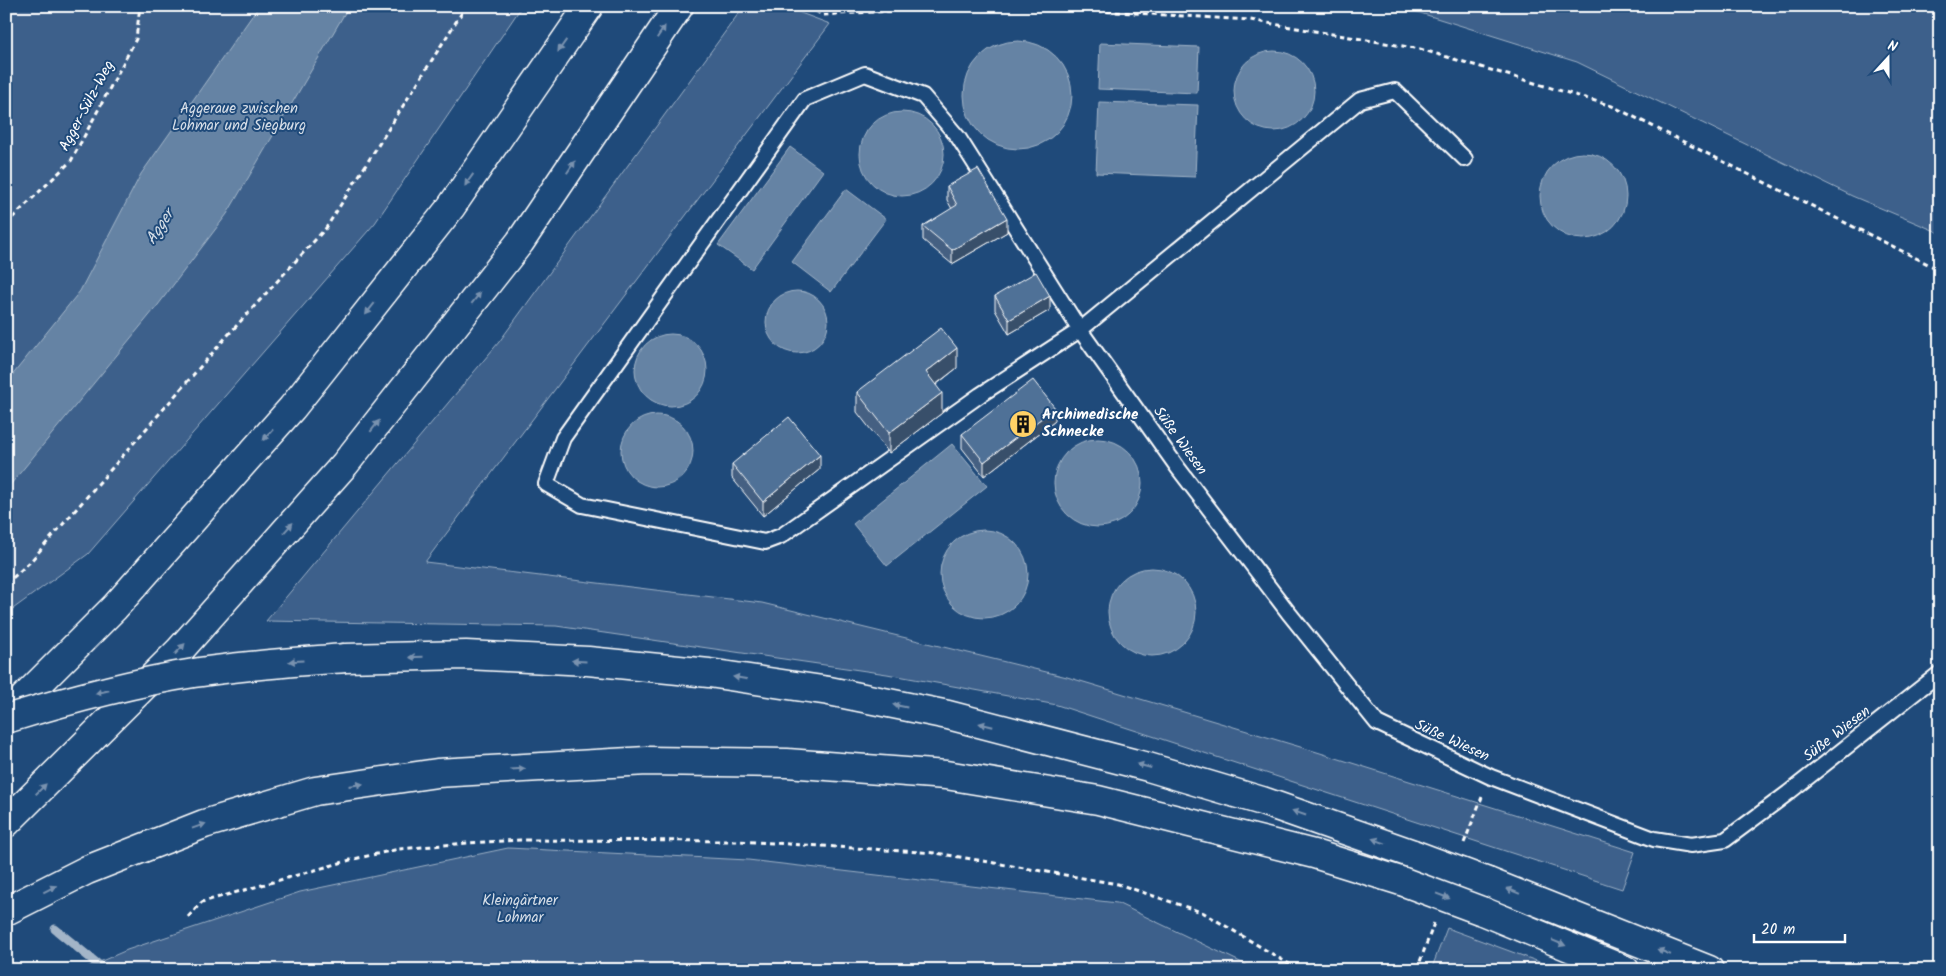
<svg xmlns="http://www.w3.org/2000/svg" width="1946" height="976" font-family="Kalam,sans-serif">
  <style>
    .green { fill: #3c618b; stroke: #9eb0c5 }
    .water { fill: #6583a4; stroke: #a3b5c8 }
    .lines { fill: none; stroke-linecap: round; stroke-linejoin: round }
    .stream { stroke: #a3b5c8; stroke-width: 9 }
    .service-casing { stroke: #fff; stroke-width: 18 }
    .motorway-casing { stroke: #fff; stroke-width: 31 }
    .path { stroke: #fff; stroke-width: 3; stroke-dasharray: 5 4; stroke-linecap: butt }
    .service { stroke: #1f4a7a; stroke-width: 14 }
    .motorway { stroke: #1f4a7a; stroke-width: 28 }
    .motorway-bridge-casing { stroke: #fff; stroke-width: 31; stroke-linecap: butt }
    .motorway-bridge { stroke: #1f4a7a; stroke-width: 28 }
    .wall { fill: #456182; stroke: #fff }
    .shaded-wall { fill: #384f6a; stroke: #fff }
    .building { fill: #507197; stroke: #fff }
    .oneway { fill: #7992af }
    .labels { text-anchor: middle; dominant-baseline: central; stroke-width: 4; stroke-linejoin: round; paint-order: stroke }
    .street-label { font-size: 15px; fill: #fff; stroke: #1f4a7a }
    .park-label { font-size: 15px; fill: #d8dfe8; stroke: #1f4a7a }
    .poi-label { font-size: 15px; font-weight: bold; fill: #fff; stroke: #1f4a7a; text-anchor: start }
    .water-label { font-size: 16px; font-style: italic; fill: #d8e0e8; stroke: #1f4a7a }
  </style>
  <rect width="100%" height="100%" fill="#1f4a7a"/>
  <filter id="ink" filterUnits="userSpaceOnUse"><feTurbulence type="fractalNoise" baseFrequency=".02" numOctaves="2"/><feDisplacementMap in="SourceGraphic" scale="10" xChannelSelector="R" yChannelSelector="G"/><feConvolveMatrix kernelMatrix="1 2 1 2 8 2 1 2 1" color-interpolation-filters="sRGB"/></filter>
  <g filter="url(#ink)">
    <g class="green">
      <polygon points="6,6 522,6 375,223 88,554 6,614"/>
      <polygon points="744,6 782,6 830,24 425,562 762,603 1067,677 1317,752 1635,852 1622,889 1057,705 887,674 556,626 266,621 499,342"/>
      <polygon points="1398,6 1940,6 1940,233 1852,196 1577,62"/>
      <polygon points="508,848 748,860 1117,903 1257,970 81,970 127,950 300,892"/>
      <polygon points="1447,928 1561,970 1431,970"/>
    </g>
    <g class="water">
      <polygon points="259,6 349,6 227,214 158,305 6,490 6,383 80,291 141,174"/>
      <circle cx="1018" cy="95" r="54"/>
      <polygon points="1100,43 1199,47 1197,93 1098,89"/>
      <circle cx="1274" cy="91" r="40"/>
      <polygon points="1099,102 1198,105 1195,177 1096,173"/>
      <circle cx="902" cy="154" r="42"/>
      <polygon points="790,147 823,171 752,269 718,245"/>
      <circle cx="1583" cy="196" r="43"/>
      <polygon points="846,189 886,219 831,292 792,262"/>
      <circle cx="797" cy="322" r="31"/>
      <circle cx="671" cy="370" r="36"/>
      <circle cx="657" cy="451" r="36"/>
      <circle cx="1098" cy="483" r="44"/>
      <polygon points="952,444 987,486 887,566 853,524"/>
      <circle cx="984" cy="574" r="44"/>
      <circle cx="1152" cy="612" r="44"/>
    </g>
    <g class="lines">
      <polyline class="stream" points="55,929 105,970"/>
      <g class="service-casing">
        <polyline id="service" points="1465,159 1395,91 1360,100 1080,330 980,395 781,536 765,542 582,505 546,484 563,438 805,99 865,74 923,96 958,137 1080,330 1178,468 1288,612 1377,723 1491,777 1654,839 1691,845 1725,840 1788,793 1940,673"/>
      </g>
      <g class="motorway-casing">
        <g id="motorway">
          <polyline points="345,658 466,655 588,661 709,673 829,691 948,715 1148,767 1262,801 1413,854"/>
          <polyline points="6,716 115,607 292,408 451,207 589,6"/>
          <polyline points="6,823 179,651 345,464 520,242 679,6"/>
          <polyline points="1488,882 1709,970"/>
          <polyline points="6,911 87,870 204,824 315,791 437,773 647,761 787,763 946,775 1098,800 1314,854 1404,882"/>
          <polyline points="1482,911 1625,970"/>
        </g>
      </g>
      <g class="path">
        <polyline points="808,6 822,15 976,6"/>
        <polyline points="1017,6 1250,20 1420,49 1612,106 1940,270"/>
        <polyline points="6,224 71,161 136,39 140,6"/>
        <polyline points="6,584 30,562 228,335 326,228 466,6"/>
        <polyline points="1464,843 1482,797"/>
        <polyline points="188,917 202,902 354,859 399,849 467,843 520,840 739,841 936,853 1118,884 1204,913 1299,970"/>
        <polyline points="1417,970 1434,923"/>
      </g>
      <use href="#service" class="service"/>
      <use href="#motorway" class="motorway"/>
      <g class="motorway-bridge-casing">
        <g id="motorway-bridge">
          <path d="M6,719c62,-19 124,-36 188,-46 50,-8 101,-11 151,-15"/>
          <polyline points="1413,854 1488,882"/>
          <polyline points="1404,882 1482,911"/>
        </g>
      </g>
      <use href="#motorway-bridge" class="motorway-bridge"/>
    </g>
    <g class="wall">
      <polygon points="947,186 1007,232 952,264 923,240 923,226 952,209 947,200"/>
      <polygon points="995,296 1050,310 1009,334 995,310"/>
      <polygon points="957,368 936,385 942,413 889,453 857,412 857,392"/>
      <polygon points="1055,421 984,476 962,448 962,434"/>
      <polygon points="732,464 820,469 763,516 732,478"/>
    </g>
    <g class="shaded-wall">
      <polygon points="1007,218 1007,232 952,264 952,250"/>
      <polygon points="1050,296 1050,310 1009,334 1009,320"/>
      <polygon points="957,348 957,368 926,392 926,372"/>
      <polygon points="942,393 942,413 889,453 889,433"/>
      <polygon points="1055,408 1055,421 984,476 984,462"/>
      <polygon points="820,455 820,469 763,516 763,502"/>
    </g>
    <g class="building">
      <polygon points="978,169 1007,218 952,250 923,226 957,205 947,186"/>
      <polygon points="1036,272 1050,296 1009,320 995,296"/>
      <polygon points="941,328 957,348 926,372 942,393 889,433 857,392"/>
      <polygon points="1033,380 1055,408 984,462 962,434"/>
      <polygon points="789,417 820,455 763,502 732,464"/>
    </g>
    <defs><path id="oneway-solid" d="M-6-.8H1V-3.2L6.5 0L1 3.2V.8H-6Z" transform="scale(1.25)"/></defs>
    <g class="oneway">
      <use href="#oneway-solid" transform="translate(661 32) rotate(-56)"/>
      <use href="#oneway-solid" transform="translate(562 46) rotate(125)"/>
      <use href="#oneway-solid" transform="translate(571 167) rotate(-56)"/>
      <use href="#oneway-solid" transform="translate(469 180) rotate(125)"/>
      <use href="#oneway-solid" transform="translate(476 298) rotate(-52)"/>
      <use href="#oneway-solid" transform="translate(370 309) rotate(128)"/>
      <use href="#oneway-solid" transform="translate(375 426) rotate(-52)"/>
      <use href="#oneway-solid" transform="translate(268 435) rotate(132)"/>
      <use href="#oneway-solid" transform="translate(288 528) rotate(-48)"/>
      <use href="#oneway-solid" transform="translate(180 649) rotate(-47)"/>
      <use href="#oneway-solid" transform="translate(416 657) rotate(179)"/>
      <use href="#oneway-solid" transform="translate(296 661) rotate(176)"/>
      <use href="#oneway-solid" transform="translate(579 661) rotate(-177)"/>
      <use href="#oneway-solid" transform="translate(740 678) rotate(-171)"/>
      <use href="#oneway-solid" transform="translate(102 692) rotate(166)"/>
      <use href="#oneway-solid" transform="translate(900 706) rotate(-169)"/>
      <use href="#oneway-solid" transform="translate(986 725) rotate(-166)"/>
      <use href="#oneway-solid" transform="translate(1144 766) rotate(-165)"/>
      <use href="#oneway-solid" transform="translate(518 769) rotate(-3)"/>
      <use href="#oneway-solid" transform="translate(356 785) rotate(-8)"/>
      <use href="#oneway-solid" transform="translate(41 789) rotate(-45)"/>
      <use href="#oneway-solid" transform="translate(1299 813) rotate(-161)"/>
      <use href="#oneway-solid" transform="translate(199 826) rotate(-20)"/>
      <use href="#oneway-solid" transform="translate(1379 841) rotate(-160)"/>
      <use href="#oneway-solid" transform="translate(50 889) rotate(-27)"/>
      <use href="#oneway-solid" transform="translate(1513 891) rotate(-158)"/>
      <use href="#oneway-solid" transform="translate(1443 896) rotate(21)"/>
      <use href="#oneway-solid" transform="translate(1559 943) rotate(22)"/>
      <use href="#oneway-solid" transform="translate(1664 952) rotate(-158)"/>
    </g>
  </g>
  <defs>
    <g id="building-disc" transform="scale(1.4375)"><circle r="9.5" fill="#ffd166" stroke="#1f4a7a"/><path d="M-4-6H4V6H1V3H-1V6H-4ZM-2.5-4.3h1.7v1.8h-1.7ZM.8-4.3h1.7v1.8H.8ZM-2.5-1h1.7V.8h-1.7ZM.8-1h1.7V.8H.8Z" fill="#111"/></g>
  </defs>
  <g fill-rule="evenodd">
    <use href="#building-disc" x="1023" y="424"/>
  </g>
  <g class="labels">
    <g class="street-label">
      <text transform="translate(87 106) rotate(-62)">Agger-Sülz-Weg</text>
      <text transform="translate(1180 441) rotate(54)">Süße Wiesen</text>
      <text transform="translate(1837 734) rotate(-38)">Süße Wiesen</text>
      <text transform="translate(1452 741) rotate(25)">Süße Wiesen</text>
    </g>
    <g class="park-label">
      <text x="239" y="109">Aggeraue zwischen<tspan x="239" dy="17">Lohmar und Siegburg</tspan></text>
      <text x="520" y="901">Kleingärtner<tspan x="520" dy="17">Lohmar</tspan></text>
    </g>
    <g class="poi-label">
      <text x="1042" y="415">Archimedische<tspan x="1042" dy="17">Schnecke</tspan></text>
    </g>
    <g class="water-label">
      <text transform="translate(160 227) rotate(-57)">Agger</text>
    </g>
  </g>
  <rect width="1946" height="976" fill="none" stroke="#1f4a7a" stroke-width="25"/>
  <rect x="12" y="12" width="1921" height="951" fill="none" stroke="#fff" stroke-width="2" filter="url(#ink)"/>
  <g transform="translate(1888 58) rotate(21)" stroke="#1f4a7a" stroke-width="4" paint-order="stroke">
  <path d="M0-4L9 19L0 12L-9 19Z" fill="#ffffff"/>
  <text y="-8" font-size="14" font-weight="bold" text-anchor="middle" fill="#ffffff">N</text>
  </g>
  <path d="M1754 934v8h91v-8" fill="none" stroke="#ffffff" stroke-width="2.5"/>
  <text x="1761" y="934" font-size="15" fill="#ffffff" stroke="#1f4a7a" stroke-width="4" paint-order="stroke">20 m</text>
</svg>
